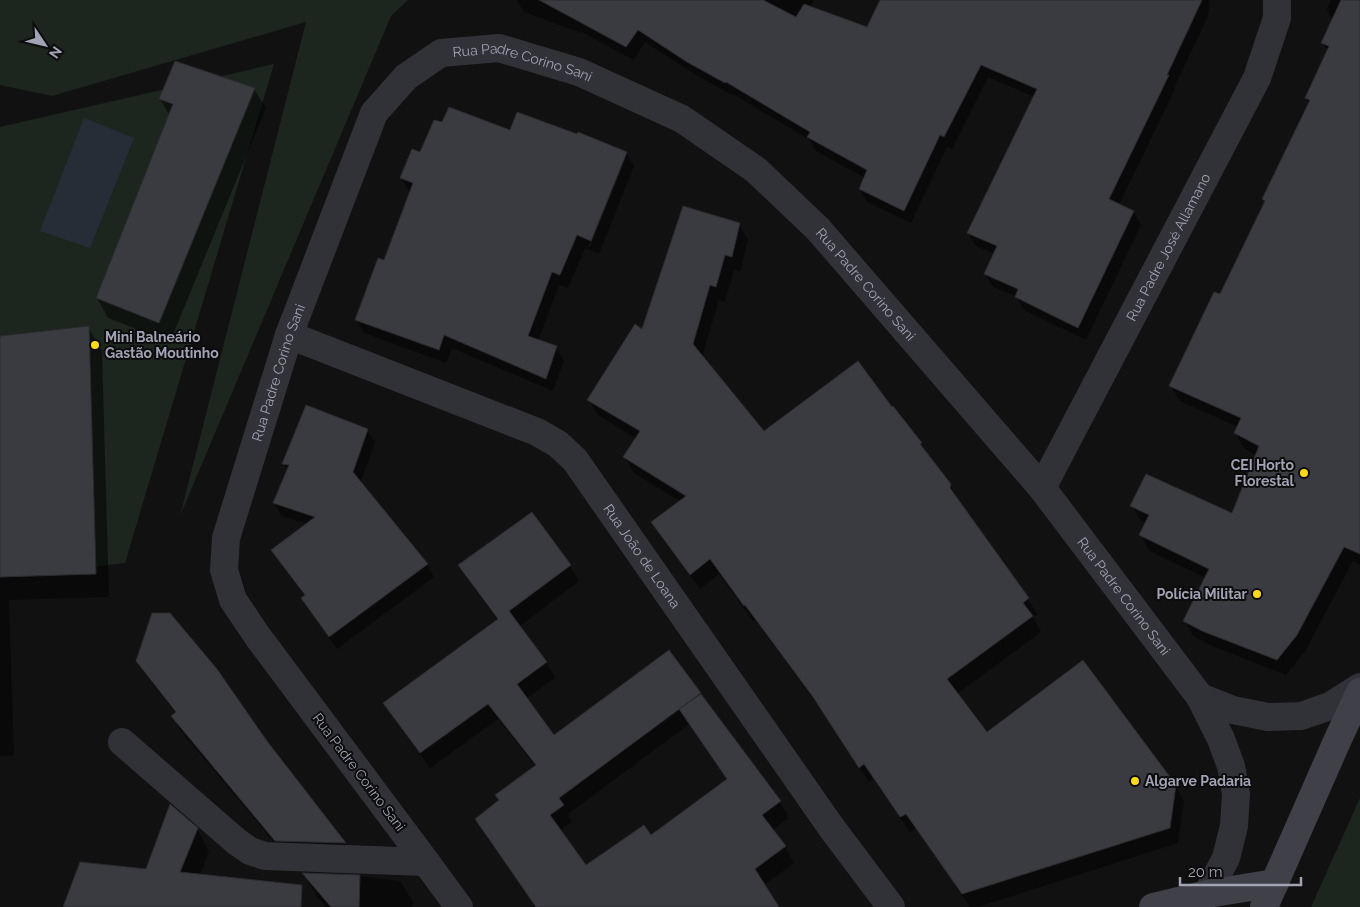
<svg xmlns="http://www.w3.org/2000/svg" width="1360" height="907" font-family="Raleway,sans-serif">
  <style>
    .green { fill: #1d251f }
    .water { fill: #262d37 }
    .shadow { fill: #0007; fill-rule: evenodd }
    .building { fill: #3a3b41; stroke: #2b2a2f }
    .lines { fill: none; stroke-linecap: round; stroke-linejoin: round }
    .street { stroke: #313138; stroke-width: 28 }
    .secondary { stroke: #3f4048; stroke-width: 28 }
    .poi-dot { fill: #ffda1c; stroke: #0c0c0d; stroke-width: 2 }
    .labels { text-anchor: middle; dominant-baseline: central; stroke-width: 4; stroke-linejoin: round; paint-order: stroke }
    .street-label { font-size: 14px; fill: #a1a3b5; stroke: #0c0c0d }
    .poi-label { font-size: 14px; font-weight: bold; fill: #a1a3b5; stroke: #0c0c0d; text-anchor: start }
  </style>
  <rect width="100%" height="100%" fill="#111112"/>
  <g class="green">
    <polygon points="0,0 408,0 391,16 180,516 306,22 52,96 0,85"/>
    <polygon points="274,64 125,563 0,578 0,127"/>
    <polygon points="1360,798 1360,907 1311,907"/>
  </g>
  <polygon class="water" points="84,118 134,138 90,248 40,231"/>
  <g class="shadow">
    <polygon points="517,0 814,0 810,8 868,29 885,0 1210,0 1208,16 1174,88 1175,89 1119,205 1134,212 1141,225 1086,340 1024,310 1016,296 993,287 985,274 995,254 976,246 968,233 1035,97 988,77 952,149 947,147 911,223 867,202 860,189 865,178 816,151 810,140 733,94 732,95 696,75 645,42 634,60 582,32 581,33 524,12"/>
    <polygon points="1331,0 1360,0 1360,565 1353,561 1305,651 1286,675 1212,646 1193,636 1185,621 1206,578 1149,551 1141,535 1146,524 1141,521 1132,506 1232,515 1256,455 1244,448 1235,433 1238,427 1180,401 1171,386 1221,296 1265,203 1263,199 1310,103 1306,98 1328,51 1323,43 1333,21 1327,10"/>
    <polygon points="254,89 266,108 170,342 108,318 97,298 170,116 160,99"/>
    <path d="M511,132l115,21 8,13 -35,88 -14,-6 -17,40 -9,-3 -21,56 18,6 8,14 -11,30 -101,-43 -6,15 -82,-30 -8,-14 28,-57 27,-70 -2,-1 -8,-13 20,-25zM622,160h3l-35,87 -2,-1z"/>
    <polygon points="739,224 748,240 740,272 734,270 725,302 719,300 702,357 763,433 892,409 921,444 929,457 950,485 959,501 1028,599 1037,614 1033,617 1041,632 957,694 987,734 1175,785 1184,801 1178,843 978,907 970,907 916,828 910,832 873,779 869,782 823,712 755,620 753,621 719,574 700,589 662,538 653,522 681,502 634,473 625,457 637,439 598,415 589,400 643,331"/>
    <polygon points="88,327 102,351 109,597 9,600 14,755 0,756 0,338"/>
    <polygon points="367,430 375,442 360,484 427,564 434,577 337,649 310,611 303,599 305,597 280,562 273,550 307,524 282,516 274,503 288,471 284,464"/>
    <path d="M460,565l110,1 9,15 -60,46 27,35 9,16 -29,21 28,38 115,-85 111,150 9,16 -17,12 13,17 9,16 -30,22 13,22h-245l3,-2 -50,-70 -9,-16 24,-18 36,-34 -38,-48 -68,49 -36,-49 -9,-16 113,-82 -29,-40zM688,724h3l41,60 -81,52 -65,31 -26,-37 12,-8 -4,-8 120,-89z"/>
    <polygon points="138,661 266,742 345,844 353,857 284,854 180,730 173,716 176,714 146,675"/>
    <polygon points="197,829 209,851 200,875 300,907 64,907 147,870"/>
    <polygon points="304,874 358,876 400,881 413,902 412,907 324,907 325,906 316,895"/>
  </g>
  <g class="building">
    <polygon points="539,0 763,0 796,17 804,4 867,27 880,0 1202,0 1167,75 1169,75 1109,199 1134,211 1078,328 1015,297 1018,289 984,274 997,246 967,233 1037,89 981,65 944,137 940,135 904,211 859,189 867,170 807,137 810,132 726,82 725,83 687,62 638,30 626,47"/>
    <polygon points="1341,0 1360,0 1360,554 1344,547 1297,635 1277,660 1202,631 1183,621 1209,569 1139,535 1149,515 1130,506 1146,474 1232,513 1259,446 1234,433 1241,418 1169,386 1214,292 1220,294 1265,201 1262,199 1310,100 1305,98 1329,46 1321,43"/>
    <polygon points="175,61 255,88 159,323 96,298 173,104 159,99"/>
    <polygon points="449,107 510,130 517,112 577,134 578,132 627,152 591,241 577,235 560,275 552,272 528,336 557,346 546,379 444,335 439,350 355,320 378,258 384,260 413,183 400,178 412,149 420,152 434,120 442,122"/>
    <polygon points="683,206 740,223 732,257 725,255 716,287 710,285 693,344 764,431 858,361 892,407 893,406 922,443 920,444 951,484 950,488 1029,598 1023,603 1033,616 947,679 987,732 1083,660 1176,785 1170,828 962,894 906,814 900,817 864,764 859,768 813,697 745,605 744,606 710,559 690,575 651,522 686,496 623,457 640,431 587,400 635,324 642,329"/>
    <polygon points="89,326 96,574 0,577 0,336"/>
    <polygon points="306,405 368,429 353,472 428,564 329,637 301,598 305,595 271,550 315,517 273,503 289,465 282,464"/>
    <polygon points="532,512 571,565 509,611 547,662 517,684 554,735 669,650 701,693 559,798 564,805 550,815 586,865 644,825 651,835 727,779 679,709 701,694 781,801 762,815 786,846 755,869 779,907 536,907 475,819 499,800 495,795 536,765 488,704 420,753 383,703 498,619 458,565"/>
    <polygon points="152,613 170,613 217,669 267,741 346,843 275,841 171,716 176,712 136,661"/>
    <polygon points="170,804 198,828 180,872 302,885 301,907 63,907 80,862 146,869"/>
    <polygon points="302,873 360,875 359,907 331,907"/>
  </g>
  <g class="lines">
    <g class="street">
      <path id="s1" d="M289,335l248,97 21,12 17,16 256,367 60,80"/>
      <path id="s2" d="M1042,488l215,-410 20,-60v-18"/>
      <polyline points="1200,697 1233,710 1268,717 1301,716 1330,706 1360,687"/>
      <polyline points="122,742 237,842 250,851 265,856 426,862"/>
      <path id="s3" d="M459,907l-33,-45 -168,-225 -25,-37 -9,-30 2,-32 63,-203 85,-222 32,-36 35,-24 58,-5 80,24 103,47 74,51 62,59 224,259 158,209 21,42 10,27 5,28 -2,32 -8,32 -19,36"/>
    </g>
    <g class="secondary">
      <polyline points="1153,907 1207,894 1275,883"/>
      <polyline points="1264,907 1338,739 1360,692"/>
    </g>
  </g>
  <g class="poi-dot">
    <circle cx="95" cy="345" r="5"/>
    <circle cx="1304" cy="473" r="5"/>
    <circle cx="1257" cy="594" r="5"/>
    <circle cx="1135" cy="781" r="5"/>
  </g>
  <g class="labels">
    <g class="street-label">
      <text stroke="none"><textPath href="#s3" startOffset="1069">Rua Padre Corino Sani</textPath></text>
      <text stroke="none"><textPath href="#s2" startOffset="272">Rua Padre José Allamano</textPath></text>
      <text stroke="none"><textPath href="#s3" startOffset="1489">Rua Padre Corino Sani</textPath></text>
      <text stroke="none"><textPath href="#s3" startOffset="618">Rua Padre Corino Sani</textPath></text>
      <text stroke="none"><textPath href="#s1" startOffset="431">Rua João de Loana</textPath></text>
      <text stroke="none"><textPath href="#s3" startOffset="1894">Rua Padre Corino Sani</textPath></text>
      <text transform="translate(359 772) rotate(53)">Rua Padre Corino Sani</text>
    </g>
    <g class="poi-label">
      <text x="105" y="337">Mini Balneário<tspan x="105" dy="16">Gastão Moutinho</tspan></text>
      <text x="1294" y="465" text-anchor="end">CEI Horto<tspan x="1294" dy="16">Florestal</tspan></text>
      <text x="1247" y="594" text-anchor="end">Polícia Militar</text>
      <text x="1145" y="781">Algarve Padaria</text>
    </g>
  </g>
  <g transform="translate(45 45) rotate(125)" stroke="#0c0c0d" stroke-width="4" paint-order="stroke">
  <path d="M0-4L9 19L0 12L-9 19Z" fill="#a1a3b5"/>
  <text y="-8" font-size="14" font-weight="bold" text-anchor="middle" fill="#a1a3b5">N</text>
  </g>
  <path d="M1180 877v8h121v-8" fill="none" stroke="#a1a3b5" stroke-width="2.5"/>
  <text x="1188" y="877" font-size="15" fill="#a1a3b5" stroke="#0c0c0d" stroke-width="4" paint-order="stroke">20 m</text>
</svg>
